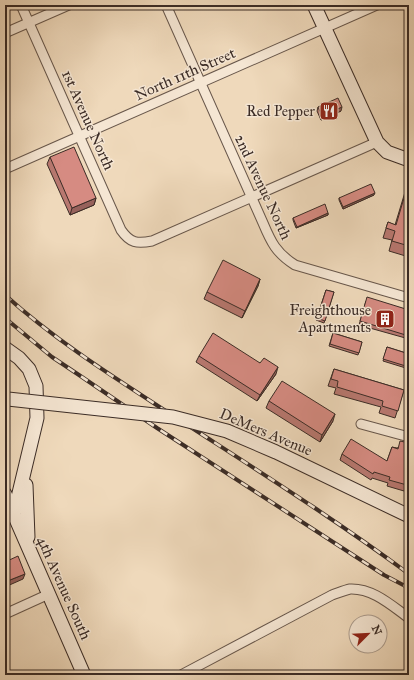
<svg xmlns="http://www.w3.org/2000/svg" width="414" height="680" font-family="'IM FELL Great Primer',serif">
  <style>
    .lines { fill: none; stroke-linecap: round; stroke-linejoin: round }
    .street-casing { stroke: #68574b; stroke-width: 11 }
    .secondary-casing { stroke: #3b2c26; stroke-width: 15 }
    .street { stroke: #f5e6d3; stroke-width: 9 }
    .secondary { stroke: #f5e6d3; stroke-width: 13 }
    .rail-casing { stroke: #3b2c26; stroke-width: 4 }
    .rail { stroke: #f5e6d3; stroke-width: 2.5; stroke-dasharray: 8; stroke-linecap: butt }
    .secondary-bridge-casing { stroke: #3b2c26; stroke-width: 15; stroke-linecap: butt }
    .secondary-bridge { stroke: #f5e6d3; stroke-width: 13 }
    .wall { fill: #b87870; stroke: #3b2c26 }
    .shaded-wall { fill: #96615b; stroke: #3b2c26 }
    .building { fill: #d68b82; stroke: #3b2c26 }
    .labels { text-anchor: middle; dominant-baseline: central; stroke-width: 3; stroke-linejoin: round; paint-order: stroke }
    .street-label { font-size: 15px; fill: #3b2c26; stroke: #f5e6d3 }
    .poi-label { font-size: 15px; fill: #3b2c26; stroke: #f5e6d3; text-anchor: end }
  </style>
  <rect width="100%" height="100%" fill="#efd9bb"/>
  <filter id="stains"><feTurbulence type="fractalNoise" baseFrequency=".005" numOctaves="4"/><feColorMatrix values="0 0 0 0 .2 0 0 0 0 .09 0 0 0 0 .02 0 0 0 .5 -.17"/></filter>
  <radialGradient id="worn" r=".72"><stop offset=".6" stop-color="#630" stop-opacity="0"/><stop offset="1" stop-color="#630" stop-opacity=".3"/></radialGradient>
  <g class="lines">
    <g class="street-casing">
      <g id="street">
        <path d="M21,5l100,225c9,13 16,14 31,11l225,-99"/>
        <path d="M166,5l97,218c8,19 13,30 32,42l114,33"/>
        <polyline points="5,33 69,5"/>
        <polyline points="5,169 377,5"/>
        <polyline points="361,424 409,437"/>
        <polyline points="5,614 49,594"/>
        <path d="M181,675l151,-80c6,-2 13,-5 18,-6 23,-1 42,17 59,29"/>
      </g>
    </g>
    <g class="secondary-casing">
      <g id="secondary">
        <polyline points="314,5 377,142 387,152 409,160"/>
        <polyline points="5,348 19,358 29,369 36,386 37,418 14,514"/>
        <polyline points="26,485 28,537"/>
        <polyline points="5,494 84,675"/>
      </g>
    </g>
    <use href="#street" class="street"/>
    <use href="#secondary" class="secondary"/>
    <g class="rail-casing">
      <g id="rail">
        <path d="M5,295c51,46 110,83 167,120 80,52 160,102 237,159"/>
        <polyline points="5,318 52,357 79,375 157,428 384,575 409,588"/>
      </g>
    </g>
    <use href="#rail" class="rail"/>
    <g class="secondary-bridge-casing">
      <polyline id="secondary-bridge" points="8,399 173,417 227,431 276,452 409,516"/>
    </g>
    <use href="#secondary-bridge" class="secondary-bridge"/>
  </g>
  <g class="wall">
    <polygon points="318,107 341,111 321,120 317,111"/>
    <polygon points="50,157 96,198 94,205 70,215 47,164"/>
    <polygon points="409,179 409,257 389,251 392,240 383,238 388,222 395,225"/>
    <polygon points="374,195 343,209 339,200 339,198"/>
    <polygon points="328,213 328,215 296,228 293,220 293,218"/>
    <polygon points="260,279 258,286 242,318 204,299 207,292"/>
    <polygon points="326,290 334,292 324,323 316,320"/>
    <polygon points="366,301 409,310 409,339 359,325"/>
    <polygon points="333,333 362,342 358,355 329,346"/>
    <polygon points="387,347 409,354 409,369 383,361"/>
    <polygon points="199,356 260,363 276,374 257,401 196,362"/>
    <polygon points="334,369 404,390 395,418 379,413 381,407 334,394 336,388 328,386"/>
    <polygon points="269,401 333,421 320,442 266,408"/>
    <polygon points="409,443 409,479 404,491 387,486 388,483 372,478 371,480 340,460 342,454 387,461 392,447 397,448"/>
  </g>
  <g class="shaded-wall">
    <polygon points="342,107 341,111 321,120 322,116"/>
    <polygon points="375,193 374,195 343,209 343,207"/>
    <polygon points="96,198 94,205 70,215 72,208"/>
    <polygon points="328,213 328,215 296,228 297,227"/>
    <polygon points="260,279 258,286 242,318 245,311"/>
    <polygon points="278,367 276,374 257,401 260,395"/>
    <polygon points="335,414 333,421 320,442 322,435"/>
    <polygon points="25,574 23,579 5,587 5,582"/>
  </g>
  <g class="building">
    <polygon points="338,98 342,107 322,116 318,107"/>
    <polygon points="74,147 96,198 72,208 50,157"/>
    <polygon points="409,181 409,246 392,241 395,231 386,228 388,222 396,225"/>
    <polygon points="371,184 375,193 343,207 339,198"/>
    <polygon points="325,204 328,213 297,227 293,218"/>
    <polygon points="223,260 260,279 245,311 207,292"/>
    <polygon points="326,290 334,292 325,321 317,318"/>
    <polygon points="367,297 409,310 409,336 360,321"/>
    <polygon points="213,333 260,363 264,358 278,367 260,395 199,356"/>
    <polygon points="333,333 362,342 359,353 330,344"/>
    <polygon points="387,347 409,354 409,367 383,359"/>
    <polygon points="334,369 404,390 398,411 382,406 383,401 337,387 338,381 331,379"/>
    <polygon points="282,381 335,414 322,435 269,401"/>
    <polygon points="351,439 387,461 392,447 398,449 400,441 409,443 409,477 407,485 389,480 390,477 374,472 373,474 342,454"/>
    <polygon points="18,556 25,574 5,582 5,562"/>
  </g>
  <defs>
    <g id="restaurant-square" transform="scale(1)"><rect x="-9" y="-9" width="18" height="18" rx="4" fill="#8f2418" stroke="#f5e6d3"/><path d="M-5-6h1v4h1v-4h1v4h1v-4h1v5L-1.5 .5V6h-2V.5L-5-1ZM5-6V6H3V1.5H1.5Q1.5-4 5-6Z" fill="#fff"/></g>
    <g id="building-square" transform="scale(1)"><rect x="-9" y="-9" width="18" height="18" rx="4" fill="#8f2418" stroke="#f5e6d3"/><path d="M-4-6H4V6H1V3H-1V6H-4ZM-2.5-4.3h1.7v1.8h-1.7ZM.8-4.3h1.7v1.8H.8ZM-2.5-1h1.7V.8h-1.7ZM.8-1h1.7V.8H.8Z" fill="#fff"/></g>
  </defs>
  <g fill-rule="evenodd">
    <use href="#restaurant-square" x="329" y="111"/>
    <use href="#building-square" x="385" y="319"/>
  </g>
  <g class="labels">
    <g class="street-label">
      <text transform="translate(185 74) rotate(-24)">North 11th Street</text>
      <text transform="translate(88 120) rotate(66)">1st Avenue North</text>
      <text transform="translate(263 187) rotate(65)">2nd Avenue North</text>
      <text transform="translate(266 432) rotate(23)">DeMers Avenue</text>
      <text transform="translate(64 588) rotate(66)">4th Avenue South</text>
    </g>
    <g class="poi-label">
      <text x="315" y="111">Red Pepper</text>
      <text x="371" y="310">Freighthouse<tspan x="371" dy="17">Apartments</tspan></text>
    </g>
  </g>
  <rect width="414" height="680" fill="none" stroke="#efd9bb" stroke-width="20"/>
  <rect x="6" y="6" width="402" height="668" fill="none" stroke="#3b2c26" stroke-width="2"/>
  <rect x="10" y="10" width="394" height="660" fill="none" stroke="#3b2c26"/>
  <g transform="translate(368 634) rotate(66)"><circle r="19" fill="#f5e6d3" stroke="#ab9c8e"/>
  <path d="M0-3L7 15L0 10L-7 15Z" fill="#8f2418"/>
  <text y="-6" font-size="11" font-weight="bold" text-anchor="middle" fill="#3b2c26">N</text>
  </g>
  <rect width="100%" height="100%" filter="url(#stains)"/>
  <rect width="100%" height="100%" fill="url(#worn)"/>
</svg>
